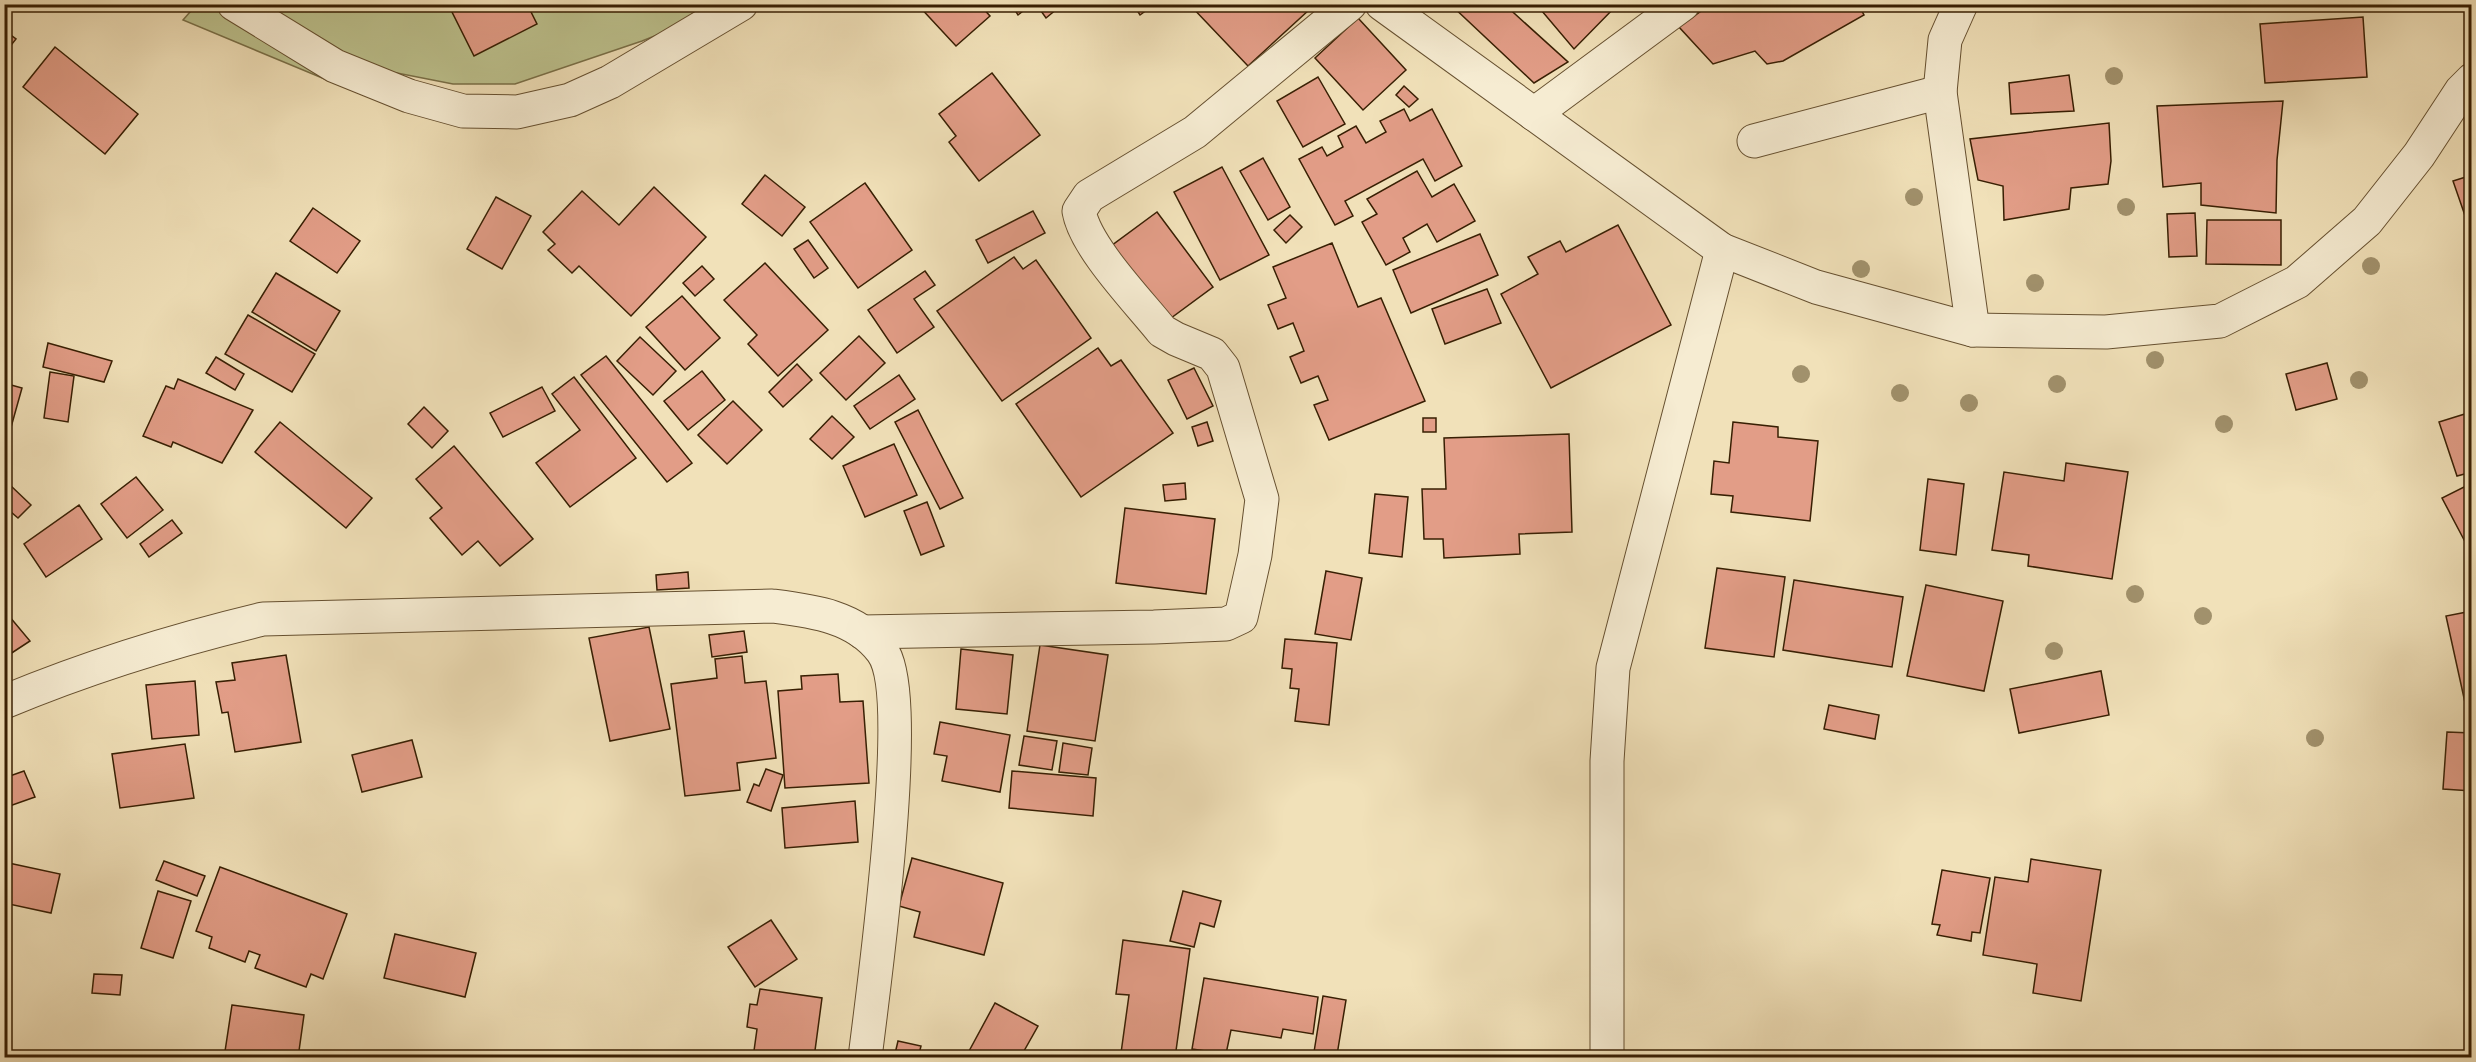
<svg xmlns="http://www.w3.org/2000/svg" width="2476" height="1062" font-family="'Gentium Book Plus',serif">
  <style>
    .green { fill: #bdc28e; stroke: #7a7048; stroke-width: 1.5 }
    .building { fill: #e29d87; stroke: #381f03; stroke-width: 1.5 }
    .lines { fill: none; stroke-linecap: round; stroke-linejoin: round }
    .minor-casing { stroke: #665030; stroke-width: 35 }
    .minor { stroke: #f6ecd2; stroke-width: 33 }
    .tree { fill: #a1916c }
  </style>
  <rect width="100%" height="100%" fill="#f1e1b9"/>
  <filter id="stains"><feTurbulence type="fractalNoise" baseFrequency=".00333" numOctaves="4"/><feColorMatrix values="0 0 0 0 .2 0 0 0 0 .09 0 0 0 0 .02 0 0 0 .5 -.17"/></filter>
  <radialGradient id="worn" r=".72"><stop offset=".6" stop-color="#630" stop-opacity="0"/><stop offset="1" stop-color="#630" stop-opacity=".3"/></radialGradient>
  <polygon class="green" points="197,4 733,5 642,41 515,84 453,84 397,73 327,80 183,20"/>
  <g class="building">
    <polygon points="458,4 527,4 537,24 474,56 451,10 459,6"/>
    <polygon points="917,4 979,4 990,16 956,46"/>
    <polygon points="1011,4 1032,4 1018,15"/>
    <polygon points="1036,4 1063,4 1046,18"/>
    <polygon points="1133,4 1155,4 1140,15"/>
    <polygon points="1189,4 1305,4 1310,9 1248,66"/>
    <polygon points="1450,4 1504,4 1568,62 1534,83"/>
    <polygon points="1536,4 1618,4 1574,49"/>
    <polygon points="1711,4 1858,4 1864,15 1783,61 1767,64 1755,51 1713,64 1679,27"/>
    <polygon points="2363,17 2367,77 2265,83 2260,24"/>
    <polygon points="1358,18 1406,70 1363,110 1315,58"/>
    <polygon points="4,30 16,39 4,54"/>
    <polygon points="55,47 138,114 105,154 23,87"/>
    <polygon points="992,73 1040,135 979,181 949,142 956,136 939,114"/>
    <polygon points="2069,75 2074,111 2011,114 2009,83"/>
    <polygon points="1318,77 1345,124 1303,147 1277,101"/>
    <polygon points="1404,86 1418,99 1409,107 1396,95"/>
    <polygon points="2283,101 2277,160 2276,213 2201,205 2201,183 2163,187 2157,106"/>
    <polygon points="1404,109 1410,121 1432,109 1462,166 1435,181 1423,159 1345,201 1353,216 1335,225 1299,159 1322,147 1327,156 1343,147 1338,136 1356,126 1366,143 1386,132 1380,121"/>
    <polygon points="2109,123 2111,161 2108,184 2071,188 2069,209 2004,220 2003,186 1978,180 1970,139"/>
    <polygon points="1263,158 1290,207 1268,220 1240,171"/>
    <polygon points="1222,167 1269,255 1220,280 1174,192"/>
    <polygon points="1417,171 1432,197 1454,184 1475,221 1437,242 1427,224 1403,238 1410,252 1386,265 1362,222 1377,214 1367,199"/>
    <polygon points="765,175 805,207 782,236 742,204"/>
    <polygon points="2472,175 2472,230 2470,230 2453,181"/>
    <polygon points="865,183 912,250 858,288 810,222"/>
    <polygon points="654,187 706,237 631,316 579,266 572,273 548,250 555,244 543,232 582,191 619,225"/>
    <polygon points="496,197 531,216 502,269 467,249"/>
    <polygon points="313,208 360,241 337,273 290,241"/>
    <polygon points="1033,211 1045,233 988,263 976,240"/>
    <polygon points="1157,212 1213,287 1167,321 1111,246"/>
    <polygon points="2195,213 2197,256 2169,257 2167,214"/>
    <polygon points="1290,215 1302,227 1286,243 1274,230"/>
    <polygon points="2207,220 2281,220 2281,265 2206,264"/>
    <polygon points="1618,225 1671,325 1551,388 1501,294 1538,274 1528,257 1560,241 1566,252"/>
    <polygon points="1480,234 1498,275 1411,313 1393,270"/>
    <polygon points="808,240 828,268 814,278 794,249"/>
    <polygon points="1332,243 1358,307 1381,298 1425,401 1329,440 1314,405 1328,400 1318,376 1301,383 1290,357 1304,351 1293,323 1278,329 1268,305 1286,298 1273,267"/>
    <polygon points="1014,257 1023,269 1036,260 1091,338 1002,401 937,311"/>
    <polygon points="765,263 828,330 778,376 748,344 757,335 724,300"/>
    <polygon points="702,266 714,279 695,296 683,283"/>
    <polygon points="925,271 935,285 914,299 934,327 897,353 868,310"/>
    <polygon points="276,273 340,311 316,351 252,312"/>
    <polygon points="1487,289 1501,323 1445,344 1432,309"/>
    <polygon points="682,296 720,338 685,370 646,327"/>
    <polygon points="248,315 315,354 292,392 225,354"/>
    <polygon points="859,336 885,363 846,400 820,373"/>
    <polygon points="640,337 676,371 653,395 617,361"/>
    <polygon points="48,343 112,361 104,382 43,367"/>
    <polygon points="1098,348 1111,366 1121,360 1173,433 1081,497 1016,404"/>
    <polygon points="606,356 692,463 667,482 581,375"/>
    <polygon points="216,357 244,374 235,390 206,373"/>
    <polygon points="2327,363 2337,399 2296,410 2286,374"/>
    <polygon points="797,364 812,380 783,407 769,392"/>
    <polygon points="1194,368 1213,406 1187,419 1168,380"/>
    <polygon points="702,371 725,400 688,430 664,401"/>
    <polygon points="50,372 74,376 68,422 44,418"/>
    <polygon points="899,375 915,399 870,429 854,406"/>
    <polygon points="574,377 636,458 570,507 536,463 580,430 552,394"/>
    <polygon points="178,379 253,410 222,463 173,442 171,447 143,436 166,386 174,389"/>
    <polygon points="4,383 22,388 8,438 4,437"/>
    <polygon points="542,387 555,411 503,437 490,413"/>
    <polygon points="733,401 762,430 727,464 698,435"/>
    <polygon points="424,407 448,431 432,448 408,424"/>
    <polygon points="918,410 963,498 940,509 895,422"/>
    <polygon points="2468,413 2472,424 2472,472 2457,476 2439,422"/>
    <polygon points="832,416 854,437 832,459 810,439"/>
    <rect x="1423" y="418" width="13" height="14"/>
    <polygon points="280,422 372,498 346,528 255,452"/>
    <polygon points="1207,422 1213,441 1198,446 1192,427"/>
    <polygon points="1733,422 1778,427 1778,437 1818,441 1810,521 1731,512 1733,496 1711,494 1714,461 1729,463"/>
    <polygon points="1569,434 1572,532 1519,534 1520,554 1444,558 1443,539 1424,539 1422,489 1446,489 1444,438"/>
    <polygon points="894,444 917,495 865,517 843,466"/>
    <polygon points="454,446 533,539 500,566 478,541 462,555 430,518 442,508 416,479"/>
    <polygon points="2066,463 2128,472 2112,579 2028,566 2029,555 1992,550 2004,472 2064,481"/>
    <polygon points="136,477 163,510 127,538 101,504"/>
    <polygon points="1928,479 1964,484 1956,555 1920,550"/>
    <polygon points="1185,483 1186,499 1165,501 1163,485"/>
    <polygon points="2472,483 2472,555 2442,498"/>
    <polygon points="10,485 31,505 18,518 4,506 4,491"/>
    <polygon points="1375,494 1408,497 1402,557 1369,553"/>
    <polygon points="927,502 944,546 921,555 904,511"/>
    <polygon points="79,505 102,539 46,577 24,544"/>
    <polygon points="1125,508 1215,519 1206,594 1116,583"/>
    <polygon points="172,520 182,533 149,557 140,544"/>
    <polygon points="1717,568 1785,577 1774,657 1705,648"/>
    <polygon points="1326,571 1362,578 1351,640 1315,634"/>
    <polygon points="688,572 689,588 657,590 656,575"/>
    <polygon points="1794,580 1903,597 1892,667 1783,650"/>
    <polygon points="1926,585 2003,601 1984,691 1907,676"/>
    <polygon points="4,610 30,641 4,658"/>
    <polygon points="2472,611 2472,730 2471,730 2446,616"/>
    <polygon points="649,627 670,729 610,741 589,638"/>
    <polygon points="744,631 747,652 712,657 709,635"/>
    <polygon points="1285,639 1337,643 1329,725 1295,721 1299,689 1290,688 1292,669 1282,668"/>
    <polygon points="1040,645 1108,655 1095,741 1027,731"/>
    <polygon points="961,649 1013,655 1007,714 956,709"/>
    <polygon points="286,655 301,742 235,752 228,712 222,713 216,682 235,680 232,663"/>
    <polygon points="742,656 745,683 766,681 776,758 737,763 740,790 685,796 671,684 717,678 715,659"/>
    <polygon points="2101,671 2109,715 2019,733 2010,689"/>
    <polygon points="838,674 840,702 863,701 869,783 785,788 778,691 802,689 801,676"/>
    <polygon points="195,681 199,735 152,739 146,685"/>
    <polygon points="1829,705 1879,715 1875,739 1824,729"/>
    <polygon points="940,722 1010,735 1000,792 942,781 947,756 934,754"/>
    <polygon points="2447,732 2472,733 2472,791 2443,789"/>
    <polygon points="1024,736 1057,741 1052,770 1019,765"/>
    <polygon points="412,740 422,777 362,792 352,755"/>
    <polygon points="1063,743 1092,748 1088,775 1059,772"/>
    <polygon points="185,744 194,798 120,808 112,754"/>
    <polygon points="766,769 783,775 771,811 747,802 754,784 759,786"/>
    <polygon points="24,771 35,797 4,808 4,778"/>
    <polygon points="1012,771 1096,778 1093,816 1009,808"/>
    <polygon points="855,801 858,842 785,848 782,808"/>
    <polygon points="912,858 1003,883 984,955 914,937 920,912 899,906"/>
    <polygon points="2031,859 2101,870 2081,1001 2033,993 2037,964 1983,955 1995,877 2028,882"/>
    <polygon points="164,861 205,876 197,896 156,880"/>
    <polygon points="4,862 60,874 51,913 4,903"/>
    <polygon points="220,867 347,914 323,979 311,974 306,987 255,968 260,955 249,951 245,962 209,948 212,937 196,931"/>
    <polygon points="1942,870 1990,878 1980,933 1972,932 1971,941 1937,935 1940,925 1932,924"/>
    <polygon points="158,891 191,901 173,958 141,948"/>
    <polygon points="1183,891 1221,901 1214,927 1200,923 1194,947 1170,941"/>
    <polygon points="771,920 797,959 755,987 728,947"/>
    <polygon points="395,934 476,953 465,997 384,978"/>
    <polygon points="1123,940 1190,949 1175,1058 1115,1058 1115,1053 1121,1053 1129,995 1116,994"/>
    <polygon points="94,974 122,975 120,995 92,993"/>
    <polygon points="1204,978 1318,997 1313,1034 1283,1029 1281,1038 1231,1030 1226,1054 1192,1049"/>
    <polygon points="760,989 822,998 814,1058 753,1058 757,1029 747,1027 750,1004 757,1005"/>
    <polygon points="1323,996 1346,1000 1337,1055 1314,1052"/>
    <polygon points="995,1003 1038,1026 1020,1058 976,1058 968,1053"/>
    <polygon points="232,1005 304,1015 298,1058 224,1058"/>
    <polygon points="898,1041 921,1046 918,1058 894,1058"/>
  </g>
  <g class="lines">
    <g class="minor-casing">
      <g id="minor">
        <polyline points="234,4 335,66 409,96 463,111 517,112 570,100 610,82 741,4"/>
        <polyline points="1382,4 1722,250 1816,287 1973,330 2106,332 2220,321 2297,282 2367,221 2419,155 2461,91 2472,80"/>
        <polyline points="1961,4 1945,40 1940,92 1973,330"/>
        <polyline points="1534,114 1683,4"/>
        <polyline points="1754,141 1940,92"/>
        <path d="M862,632l292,-5 72,-3 15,-7 14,-62 7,-56 -39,-131 -11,-14 -36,-15 -14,-8c-23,-29 -77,-84 -83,-120l10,-15 106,-64 155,-128"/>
        <path d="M4,702c84,-35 171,-62 259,-83l509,-13c40,5 84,10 110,45 33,44 -9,339 -17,407"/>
        <polyline points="1607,1058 1607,761 1613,668 1722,250"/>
      </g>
    </g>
    <use href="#minor" class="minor"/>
  </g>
  <g class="tree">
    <circle cx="2114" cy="76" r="9"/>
    <circle cx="1914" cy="197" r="9"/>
    <circle cx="2126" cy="207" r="9"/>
    <circle cx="2371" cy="266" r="9"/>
    <circle cx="1861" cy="269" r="9"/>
    <circle cx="2035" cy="283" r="9"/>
    <circle cx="2155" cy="360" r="9"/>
    <circle cx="1801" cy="374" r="9"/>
    <circle cx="2359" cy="380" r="9"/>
    <circle cx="2057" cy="384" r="9"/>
    <circle cx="1900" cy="393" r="9"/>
    <circle cx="1969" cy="403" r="9"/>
    <circle cx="2224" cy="424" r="9"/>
    <circle cx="2135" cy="594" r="9"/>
    <circle cx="2203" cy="616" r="9"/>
    <circle cx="2054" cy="651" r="9"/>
    <circle cx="2315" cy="738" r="9"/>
  </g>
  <rect width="2476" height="1062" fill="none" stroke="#f1e1b9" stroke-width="24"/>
  <rect x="6" y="6" width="2464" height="1050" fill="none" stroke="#381f03" stroke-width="3"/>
  <rect x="12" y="12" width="2452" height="1038" fill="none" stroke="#381f03" stroke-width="1.5"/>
  <rect width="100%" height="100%" filter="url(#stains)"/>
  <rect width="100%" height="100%" fill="url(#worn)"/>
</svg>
